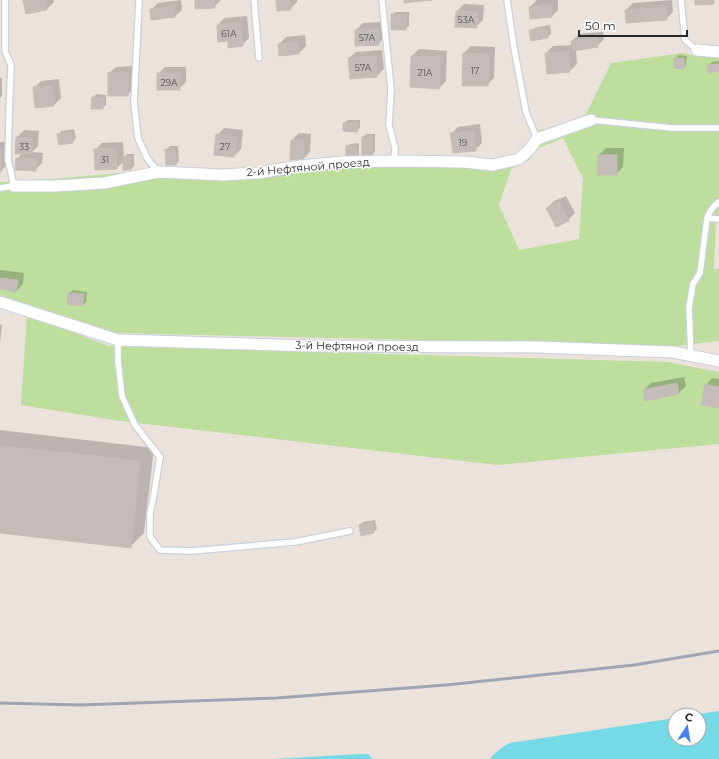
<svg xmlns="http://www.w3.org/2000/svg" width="719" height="759" font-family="Montserrat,sans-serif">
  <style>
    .green { fill: #bdde9c; fill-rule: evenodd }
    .water { fill: #75dae6 }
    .shadow { fill: #0003 }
    .building { fill: #c3bcb9; stroke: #c6beb6 }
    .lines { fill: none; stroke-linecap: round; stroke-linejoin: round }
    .service-casing { stroke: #cad0da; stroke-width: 8 }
    .minor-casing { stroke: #cad0da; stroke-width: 13 }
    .service { stroke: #fff; stroke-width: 5.5 }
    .minor { stroke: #fff; stroke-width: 11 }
    .rail { stroke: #9fa5b2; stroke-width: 3 }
    .labels { text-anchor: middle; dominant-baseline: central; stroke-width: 3; stroke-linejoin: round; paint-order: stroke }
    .number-label { font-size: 9px; fill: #504e4d }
    .street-label { font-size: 11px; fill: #292929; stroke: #fff }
  </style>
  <rect width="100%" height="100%" fill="#ebe2dc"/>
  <g class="green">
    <path d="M683,53l12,3 24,2v157l-3,6 -2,48h5v72l-42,5 -560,-13 -117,-37v-114l50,-3 93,-8h78l270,-10 26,-6 8,-7 4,-9 13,-10h9l34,-13 26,-53zM563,138l20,41 -4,60 -60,11 -20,-45 12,-36 18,-9 10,-12z"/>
    <polygon points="27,315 109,346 668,362 719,372 719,444 498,465 120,421 21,405"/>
  </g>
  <g class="water">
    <path d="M719,711v48h-229c6,-7 11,-12 20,-16l165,-25v21h24v-24h-7z"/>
    <polygon points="361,754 368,754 373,759 273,759"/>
  </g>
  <g class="shadow">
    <polygon points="24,0 53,0 54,2 47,9"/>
    <polygon points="181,0 182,10 175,16 151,10 158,3"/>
    <polygon points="196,0 221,0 214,7"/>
    <polygon points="277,0 297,0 297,2 290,9"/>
    <polygon points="537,0 558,0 558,10 552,16 530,7"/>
    <polygon points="672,0 673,12 666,19 626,10 633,3"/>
    <polygon points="464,4 484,5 483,20 476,27 457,11"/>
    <polygon points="396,12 409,12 409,26 405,29 392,15"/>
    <polygon points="247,16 249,38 242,45 229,40 218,25 224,18"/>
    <polygon points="385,22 385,37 378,44 356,30 363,23"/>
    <polygon points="550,25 551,34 548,37 531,31 534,28"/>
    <polygon points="603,32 604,39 597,46 576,49 577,64 570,71 546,53 553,46 573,45 572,41 579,34"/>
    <polygon points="305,35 306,46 299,53 280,55 279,44 286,37"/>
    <polygon points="471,46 495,47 494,78 487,85 464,53"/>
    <polygon points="419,49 447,51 446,81 439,88 412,56"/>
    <polygon points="382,50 384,69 377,76 349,58 356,52"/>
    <polygon points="679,55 687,56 686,65 683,68 675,59"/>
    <polygon points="719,61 719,70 708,66 712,62"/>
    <polygon points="134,66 134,88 127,95 109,73 116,67"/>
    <polygon points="165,67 186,67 186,82 179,89 158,74"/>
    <polygon points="0,78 2,78 2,96 0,98"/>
    <polygon points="59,79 61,98 54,105 34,88 41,81"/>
    <polygon points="97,94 106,95 106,105 102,108 93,97"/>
    <polygon points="348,120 360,120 360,128 357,131 344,123"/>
    <polygon points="480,124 482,143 475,150 451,134 458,127"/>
    <polygon points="224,128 243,130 241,149 234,156 217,135"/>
    <polygon points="74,129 76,138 73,142 58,134 62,131"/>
    <polygon points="24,130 39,131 38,146 32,152 43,153 42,163 35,170 17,159 22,153 17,137"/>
    <polygon points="299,133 311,134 310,152 303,159 292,140"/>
    <polygon points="366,134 375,134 375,151 372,155 363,137"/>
    <polygon points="0,142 9,142 8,164 1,171 0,171"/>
    <polygon points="123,142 124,157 127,154 134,154 134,166 131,169 124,161 117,168 95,150 102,143"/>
    <polygon points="359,143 359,154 356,157 347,147 350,144"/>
    <polygon points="170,146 178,146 179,161 176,164 167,149"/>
    <polygon points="606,148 624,148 623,167 616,174 599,155"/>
    <polygon points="566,196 575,213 568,220 547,208 554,201"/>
    <polygon points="0,270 24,273 23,284 16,291 0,288"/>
    <polygon points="73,290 87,292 86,302 83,305 68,304 69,293"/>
    <polygon points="0,325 2,325 0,344"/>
    <polygon points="684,377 686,386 679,393 644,390 651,383"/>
    <polygon points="712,378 719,379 719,407 706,385"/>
    <polygon points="0,430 154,448 144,533 130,547 0,532"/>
    <polygon points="375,520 377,529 373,532 360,525 363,522"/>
  </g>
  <g class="building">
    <polygon points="23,0 45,0 47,10 26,14"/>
    <polygon points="195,0 214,0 215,8 195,9"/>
    <polygon points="276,0 290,0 291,10 277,11"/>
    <polygon points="404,0 432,0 404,3"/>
    <polygon points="695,0 714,0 714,4 695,5"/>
    <polygon points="551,5 552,17 530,19 529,7"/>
    <polygon points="174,7 175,17 151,20 150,9"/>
    <polygon points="666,7 667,20 626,23 625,10"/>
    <polygon points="456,11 477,12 477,28 455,27"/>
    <polygon points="391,14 406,15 406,30 391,30"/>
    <polygon points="240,23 243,46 228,48 228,41 218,42 217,25"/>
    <polygon points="547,28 548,38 531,41 529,30"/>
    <polygon points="378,29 379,45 355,46 355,30"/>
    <polygon points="597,38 598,47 573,51 571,41"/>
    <polygon points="298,42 299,54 279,56 278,44"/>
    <polygon points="569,51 570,72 547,74 545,53"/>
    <polygon points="463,53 489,54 488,86 462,86"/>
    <polygon points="376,56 377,77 350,79 348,58"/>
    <polygon points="411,56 440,57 439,89 410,87"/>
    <polygon points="674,58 685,59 684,69 674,68"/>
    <polygon points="719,64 719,71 708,73 707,65"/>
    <rect x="108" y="73" width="20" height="23"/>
    <rect x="157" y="73" width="23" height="17"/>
    <polygon points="52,86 54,106 35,108 33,87"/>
    <polygon points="92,97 104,98 103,109 91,109"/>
    <polygon points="343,123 358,123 357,132 343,131"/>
    <polygon points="474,131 476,151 453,153 450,133"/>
    <polygon points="71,132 73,143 59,145 57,134"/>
    <polygon points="216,134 237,137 234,157 214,155"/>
    <polygon points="16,137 32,138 32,154 15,154"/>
    <polygon points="362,137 372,137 373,156 362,156"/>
    <polygon points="291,140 304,140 303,160 290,160"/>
    <rect x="346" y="146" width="10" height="12"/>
    <polygon points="116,148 117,169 95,170 94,149"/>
    <polygon points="0,149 2,149 1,172 0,172"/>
    <polygon points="165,149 175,149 176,165 166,165"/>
    <rect x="598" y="155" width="19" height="20"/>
    <rect x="123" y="157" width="8" height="13"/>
    <polygon points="16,158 37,159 36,171 15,170"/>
    <polygon points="559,202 569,221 556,227 546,208"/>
    <polygon points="0,278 18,280 16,292 0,289"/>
    <polygon points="68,293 84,294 83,306 67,304"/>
    <polygon points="677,383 679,394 645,401 643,390"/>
    <polygon points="705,384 719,387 719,408 701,405"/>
    <polygon points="0,446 140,461 131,548 0,533"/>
    <polygon points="372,523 374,533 361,536 359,525"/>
  </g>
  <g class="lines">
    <g class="service-casing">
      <g id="service">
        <polyline points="139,0 134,102 138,138 147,158 158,172"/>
        <polyline points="254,0 259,58"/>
        <polyline points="382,0 391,89 389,125 395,148 394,161"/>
        <polyline points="507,0 514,48 526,112 537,139"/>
        <polyline points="681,0 685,40 697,50"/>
        <polyline points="591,120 673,128 719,128"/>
        <polyline points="0,188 14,186 8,160 9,116 11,65 5,51 5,0"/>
        <polyline points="707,218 719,219"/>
        <polyline points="118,340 118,361 122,396 135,425 160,457 153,500 150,513 150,537 160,550 192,551 295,542 350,531"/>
        <path d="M691,355l-2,-47 4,-24 7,-11 7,-55c3,-7 5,-11 12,-16"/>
      </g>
    </g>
    <g class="minor-casing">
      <g id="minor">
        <polyline points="697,50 719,52"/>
        <polyline points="14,186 55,186 104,183 158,172 223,175 258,173 300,166 343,162 394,161 464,162 493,165 519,159 529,150 537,139 591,120"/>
        <polyline points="0,302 118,340 311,346 537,347 673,352 719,361"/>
      </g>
    </g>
    <use href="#service" class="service"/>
    <use href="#minor" class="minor"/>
    <polyline class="rail" points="0,703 80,705 277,698 446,685 634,665 719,651"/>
  </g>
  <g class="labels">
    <g class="number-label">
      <text x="466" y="19">53А</text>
      <text x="229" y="33">61А</text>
      <text x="367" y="37">57А</text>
      <text x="363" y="67">57А</text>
      <text x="475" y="70">17</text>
      <text x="425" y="72">21А</text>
      <text x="169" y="82">29А</text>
      <text x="463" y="142">19</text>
      <text x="24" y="146">33</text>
      <text x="225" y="146">27</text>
      <text x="105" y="159">31</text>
    </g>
    <g class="street-label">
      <text transform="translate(308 167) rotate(-5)">2-й Нефтяной проезд</text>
      <text transform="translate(357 346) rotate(1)">3-й Нефтяной проезд</text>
    </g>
  </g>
  <g transform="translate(687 727) rotate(12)"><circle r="19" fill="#ffffff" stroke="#a9a9a9"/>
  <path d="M0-3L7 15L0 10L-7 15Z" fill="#467fee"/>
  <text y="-6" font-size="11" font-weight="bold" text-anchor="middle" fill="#292929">С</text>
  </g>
  <path d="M579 30v6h108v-6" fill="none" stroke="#292929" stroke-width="2"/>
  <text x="585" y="30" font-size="12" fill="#292929" stroke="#ffffff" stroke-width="3" paint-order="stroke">50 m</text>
</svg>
